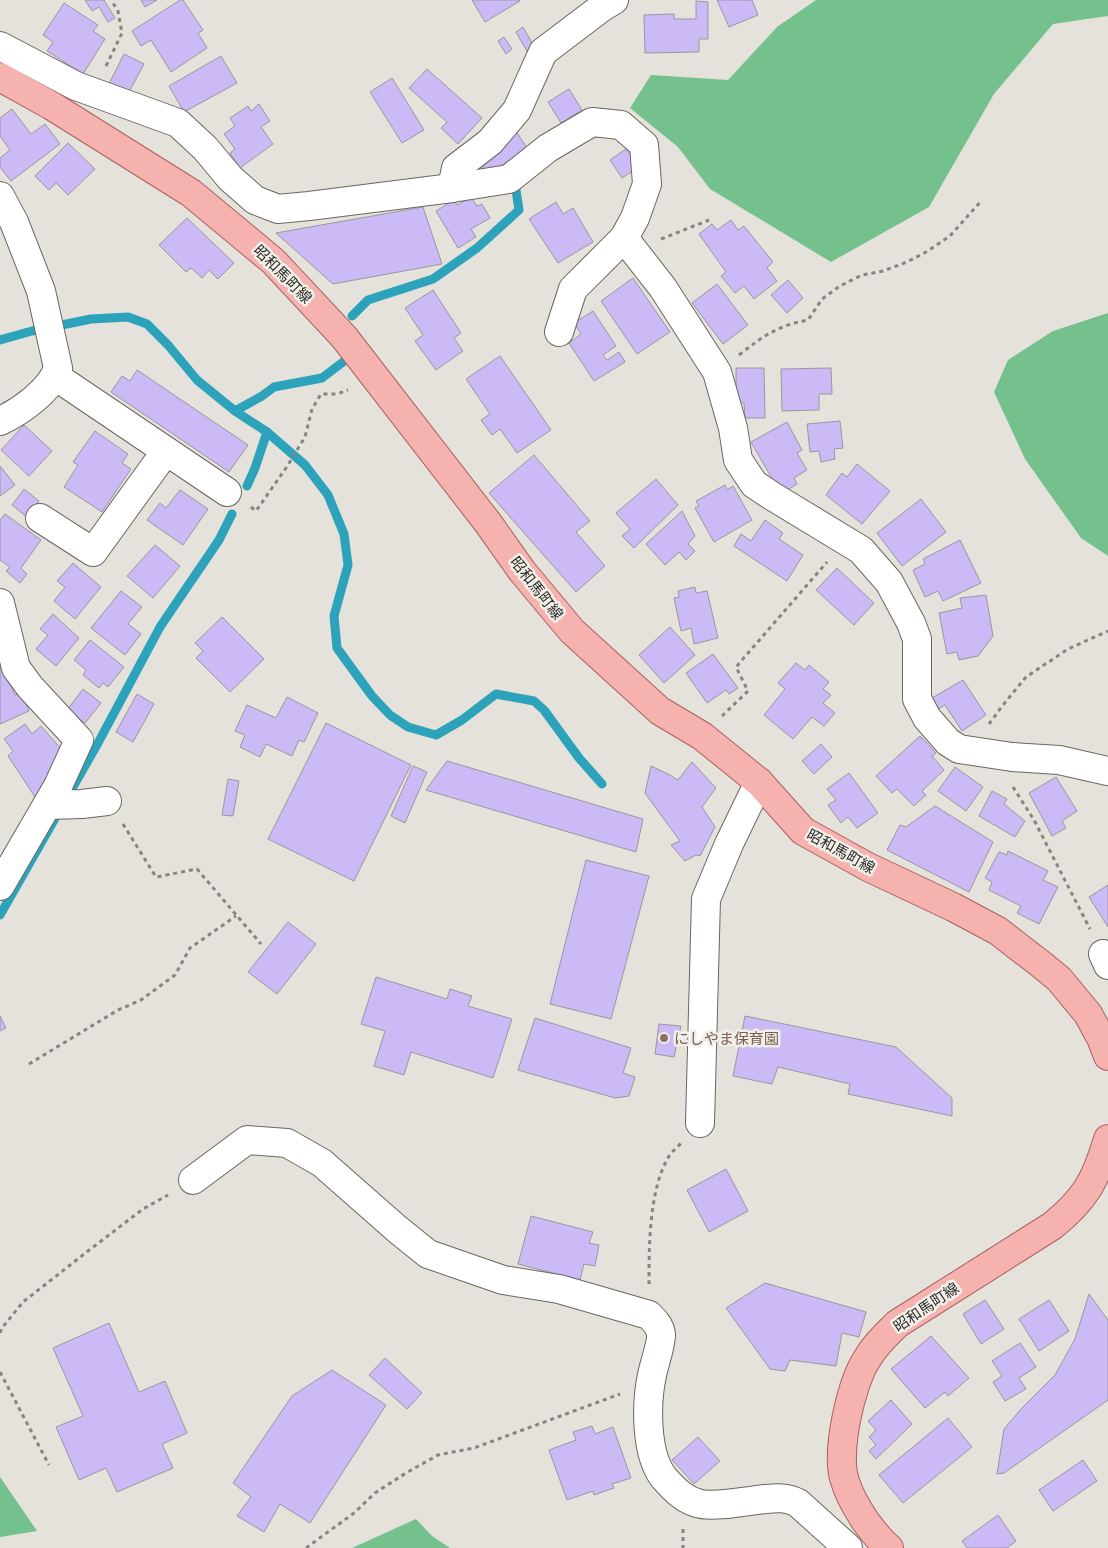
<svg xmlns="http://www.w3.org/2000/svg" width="1108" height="1548" font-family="'PT Sans Narrow','Noto Sans JP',sans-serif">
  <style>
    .forest { fill: #75c18e }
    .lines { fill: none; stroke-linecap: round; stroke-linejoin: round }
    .stream { stroke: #2da3bb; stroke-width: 9 }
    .building { fill: #cbbaf6; stroke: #99979e }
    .minor-casing { stroke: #696760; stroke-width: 30 }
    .major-casing { stroke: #aa615e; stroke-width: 30 }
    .path { stroke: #86857f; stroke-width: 3; stroke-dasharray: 4 4; stroke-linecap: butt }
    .minor { stroke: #fff; stroke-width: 28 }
    .major { stroke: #f5b2af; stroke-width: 28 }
    .education-dot { fill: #8d6e63; stroke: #f1efe7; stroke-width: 2 }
    .labels { text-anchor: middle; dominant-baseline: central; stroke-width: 5; stroke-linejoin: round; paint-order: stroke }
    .street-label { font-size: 15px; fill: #2c2c29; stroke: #f1efe7 }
    .education-label { font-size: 15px; fill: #785e54; stroke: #f1efe7; text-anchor: start }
  </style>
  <rect width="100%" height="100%" fill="#e4e2da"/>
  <g class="forest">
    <polygon points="816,0 1108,0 1108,16 1053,24 994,94 929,207 831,262 710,189 678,147 630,108 651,75 728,80 777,27"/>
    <polygon points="1108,313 1108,556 1081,538 1025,459 994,392 1008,360 1053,331"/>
    <polygon points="0,1477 37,1531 0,1537"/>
    <polygon points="416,1519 432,1536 450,1548 352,1548"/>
  </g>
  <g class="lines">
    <g class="stream">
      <polyline points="352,316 368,300 433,279 477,248 519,210 516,190"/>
      <polyline points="0,340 32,331 91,319 128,317 147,324 168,345 197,380 235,411 267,432 305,465 328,495 344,534 348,565 334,616 337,648 372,696 390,715 408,727 436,735 462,720 496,694 534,701 544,710 579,758 602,784"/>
      <polyline points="235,411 262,396 274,387 322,378 343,362"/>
      <polyline points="247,486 255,468 267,432"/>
      <polyline points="0,915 98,743 160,627 219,540 232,514"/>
    </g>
  </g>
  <g class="building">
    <polygon points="85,0 104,0 115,18 108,22 99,7 92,11"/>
    <polygon points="141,0 157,0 145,7"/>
    <polygon points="180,0 183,0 203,30 198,33 207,48 171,72 151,40 141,46 132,31"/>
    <polygon points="472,0 519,0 520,1 485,22"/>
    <polygon points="717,0 752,0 758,15 729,27"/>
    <polygon points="696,1 708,2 708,39 699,39 699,52 645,53 644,15 674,14 674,19 696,19"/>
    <polygon points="64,3 98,25 93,31 105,39 83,74 47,51 53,42 43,35"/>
    <polygon points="523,27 535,48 528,53 516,32"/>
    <polygon points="504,37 512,49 506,54 498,41"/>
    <polygon points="124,54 144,64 128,94 109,84"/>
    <polygon points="221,56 237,83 184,112 169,86"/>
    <polygon points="427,69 482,118 458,144 441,128 447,122 409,88"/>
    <polygon points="392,78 424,130 402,143 370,92"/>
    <polygon points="569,89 582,110 561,123 548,102"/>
    <polygon points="259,104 270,121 261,127 273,144 240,168 230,153 235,149 224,134 235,126 230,118 248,106 251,111"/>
    <polygon points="12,109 31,134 45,124 60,144 11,181 0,167 0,158 10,150 0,136 0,118"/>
    <polygon points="516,131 527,148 488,175 476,158"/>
    <polygon points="68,143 95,169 68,195 56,183 49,190 35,176"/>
    <polygon points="626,149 639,167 622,178 610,160"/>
    <polygon points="471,197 477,206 482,204 490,218 471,229 476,237 458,248 436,211 454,200 457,205"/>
    <polygon points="556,202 563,214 573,208 593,242 558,263 529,219"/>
    <polygon points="423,207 442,264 333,284 276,233"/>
    <polygon points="187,218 234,263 218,279 209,270 202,278 191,268 186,272 159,245"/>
    <polygon points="731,220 738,230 744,226 773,262 767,268 777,281 754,299 744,286 735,293 721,276 726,272 699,234 712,224 717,230"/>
    <polygon points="633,278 670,332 637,354 601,301"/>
    <polygon points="788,280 803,298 787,313 771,295"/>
    <polygon points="717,284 748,325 723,344 692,303"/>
    <polygon points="433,290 461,333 454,338 463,351 436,370 415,341 423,335 405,308"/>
    <polygon points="593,311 616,346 603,355 607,360 619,352 625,362 594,381 569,343 581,334 574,323"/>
    <polygon points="500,356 551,430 517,453 500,429 492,435 481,420 490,414 466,379"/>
    <polygon points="736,368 764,368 765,418 745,418 744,403 736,403"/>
    <polygon points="831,368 832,394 819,394 819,410 782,411 781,369"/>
    <polygon points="137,370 248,445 229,472 111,392 122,376 130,381"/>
    <polygon points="840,421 843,448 834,449 835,459 821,462 819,451 810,452 807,424"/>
    <polygon points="787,422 802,450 797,453 807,470 794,478 797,484 781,494 751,442"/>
    <polygon points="24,425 52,451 29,476 1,450"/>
    <polygon points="95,431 128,454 122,463 131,469 102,512 64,487 78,465 73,462"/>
    <polygon points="534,455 590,521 576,532 605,566 576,592 489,493"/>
    <polygon points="857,464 890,491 862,524 826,495 842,473 847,477"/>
    <polygon points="0,466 15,485 0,496"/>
    <polygon points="656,479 678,505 634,548 622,536 630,529 616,513"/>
    <polygon points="725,485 727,490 733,486 752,520 714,542 695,508 699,506 696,501"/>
    <polygon points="24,489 39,501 27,517 12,505"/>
    <polygon points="180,490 208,509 183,545 147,520 160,503 166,508"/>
    <polygon points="921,499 946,532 902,566 877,533"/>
    <polygon points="682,511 695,536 688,544 695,551 686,560 679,552 665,565 646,544"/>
    <polygon points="5,514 41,540 21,568 27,574 20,583 6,571 10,567 0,560 0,548 1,546 0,545 0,520"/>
    <polygon points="765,520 783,533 779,539 803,555 787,581 734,546 741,534 751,541"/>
    <polygon points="960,540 981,583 943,601 938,591 925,597 913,570 925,564 923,559"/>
    <polygon points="155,545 180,566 153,598 127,576"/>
    <polygon points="73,563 101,587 75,619 54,601 65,587 57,581"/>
    <polygon points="837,568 874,603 854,625 816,590"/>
    <polygon points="695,587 696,593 707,591 718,638 694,644 691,628 681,631 674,598 679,597 678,591"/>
    <polygon points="121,591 142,607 128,624 141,634 125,655 91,628"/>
    <polygon points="986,595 993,636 978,656 959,660 957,652 947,654 939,613 962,608 960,598"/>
    <polygon points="53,614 79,638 56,666 36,649 48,635 40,629"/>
    <polygon points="222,617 264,659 230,692 196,658 203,651 195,643"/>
    <polygon points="670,627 695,655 664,683 639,655"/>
    <polygon points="90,640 124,667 108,687 103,683 99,688 83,675 86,670 74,660"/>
    <polygon points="713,654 738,688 729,694 726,690 707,703 686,673"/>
    <polygon points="0,663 15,695 21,693 29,711 0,724"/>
    <polygon points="796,663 805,670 809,665 829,682 823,689 831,695 823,703 835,713 824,726 812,717 793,739 764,715 785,689 778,683"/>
    <polygon points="963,680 986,715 962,731 945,705 938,709 932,698"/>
    <polygon points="83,689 101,703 85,723 67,710"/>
    <polygon points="137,694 154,704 133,742 116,732"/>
    <polygon points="287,697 318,713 304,742 299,740 292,756 266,744 260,757 240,747 245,735 235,731 247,705 276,718"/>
    <polygon points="326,723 411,765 354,881 268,839"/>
    <polygon points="25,724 32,734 41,726 63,751 45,790 35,797 8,756 13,751 4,739"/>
    <polygon points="920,736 936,753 932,756 944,770 922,791 926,795 914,806 897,789 892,793 876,776"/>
    <polygon points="821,744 832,757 814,774 802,761"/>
    <polygon points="447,761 643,819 636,852 426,790"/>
    <polygon points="692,762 716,788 702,807 715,827 700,856 696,855 685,861 671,845 680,841 645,793 651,766 668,774 678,780"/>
    <polygon points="413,766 427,772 405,823 391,816"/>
    <polygon points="955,767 983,787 966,811 938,791"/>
    <polygon points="849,773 878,813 857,828 848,817 841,823 828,805 836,800 827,789"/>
    <polygon points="1056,777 1077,811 1062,821 1066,828 1052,836 1029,793"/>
    <polygon points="228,779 239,781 233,816 222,815"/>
    <polygon points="992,791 1007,799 1004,804 1025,821 1015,837 979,816"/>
    <polygon points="935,806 993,842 969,892 887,850 900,825 906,827"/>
    <polygon points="1008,851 1048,871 1043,880 1058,887 1039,924 1017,913 1021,906 989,890 992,882 985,878 999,852 1007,855"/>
    <polygon points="586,860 649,876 611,1019 550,1004"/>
    <polygon points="1108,885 1108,927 1089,897"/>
    <polygon points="288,922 316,944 277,994 248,972"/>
    <polygon points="376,977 447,999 450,989 472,996 468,1006 512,1019 493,1078 411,1052 404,1075 374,1066 385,1031 361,1024"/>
    <polygon points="0,1016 6,1028 0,1031"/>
    <polygon points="745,1016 896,1047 952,1098 952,1116 848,1094 850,1084 778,1067 772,1084 733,1076"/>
    <polygon points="535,1018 631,1048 623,1073 635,1077 629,1096 615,1098 518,1070"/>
    <polygon points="659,1024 681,1026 674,1057 655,1054"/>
    <polygon points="726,1169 748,1211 709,1232 687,1190"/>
    <polygon points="531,1216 593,1232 589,1243 599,1245 595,1266 584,1264 580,1280 518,1264"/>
    <polygon points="765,1283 866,1312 859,1337 842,1333 836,1366 790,1360 785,1371 770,1369 726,1308"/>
    <polygon points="1089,1294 1108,1320 1108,1400 1004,1473 997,1474 1004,1429 1021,1409 1055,1375 1075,1339"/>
    <polygon points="985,1300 1004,1329 981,1344 963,1314"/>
    <polygon points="1049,1300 1069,1331 1039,1351 1019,1319"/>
    <polygon points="109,1323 139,1392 165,1381 187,1433 162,1444 173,1468 117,1492 106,1468 79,1480 56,1427 83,1416 53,1348"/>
    <polygon points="931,1336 969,1378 948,1396 945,1392 925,1408 891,1369"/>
    <polygon points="1020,1343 1036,1367 1019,1378 1026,1389 1005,1401 993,1382 1002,1376 992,1361"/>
    <polygon points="385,1358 422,1393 407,1409 369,1375"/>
    <polygon points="332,1370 386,1405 310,1523 280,1504 264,1532 237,1516 251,1497 233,1483 292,1396"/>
    <polygon points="891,1400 912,1424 876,1459 869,1451 876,1445 869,1437 876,1430 868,1421"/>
    <polygon points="948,1418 972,1447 903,1503 879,1475"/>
    <polygon points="592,1426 595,1434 613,1427 631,1478 612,1484 614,1488 594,1495 593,1491 567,1500 549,1450 576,1440 573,1432"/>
    <polygon points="698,1437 720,1461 694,1484 672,1460"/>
    <polygon points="1083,1460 1097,1481 1053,1511 1039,1490"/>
    <polygon points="998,1515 1016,1541 1007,1548 967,1548 962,1541"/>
  </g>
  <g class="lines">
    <g class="minor-casing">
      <g id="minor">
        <polyline points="0,46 76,86 178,123 205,148 230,178 255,200 278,209 309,206 452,188 509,179 548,148 592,122 621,125 644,145 647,184 635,218 624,238 663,288 717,372 733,428 738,460 754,484 772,496 861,550 889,582 911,623 917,639 917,699 927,718 948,742 959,749 1012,757 1059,760 1108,771"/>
        <polyline points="452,188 456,168 490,142 517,110 543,52 601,8 614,0"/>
        <path d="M0,196l14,26 27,69 17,77c-7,22 -38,44 -58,53"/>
        <polyline points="559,332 573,289 624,238"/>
        <polyline points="55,376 227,492"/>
        <polyline points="40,518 93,552 166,451"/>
        <polyline points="0,603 16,668 30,687 79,740 58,786 0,886"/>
        <polyline points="47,805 82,804 107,801"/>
        <polyline points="1103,954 1108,965"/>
        <polyline points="700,1123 706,899 729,844 759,782"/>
        <path d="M193,1180l54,-40 40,3 35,20 75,66 31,25 75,26 56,9 90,26c5,5 11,11 12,19 1,8 -7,31 -9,41 -6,28 -7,79 12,103 9,10 19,21 33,25 15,5 50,-2 68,-4 12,-1 22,-2 33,4l50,45"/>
      </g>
    </g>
    <g class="major-casing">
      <g id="major">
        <polyline points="0,77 52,106 191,193 273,261 344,337 488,523 522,571 572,631 660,711 702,736 759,782 803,831 868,867 953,907 998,931 1042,965 1059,979 1088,1014 1101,1038 1108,1056"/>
        <path d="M889,1548c-9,-7 -16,-17 -23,-26 -8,-12 -17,-27 -21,-41 -10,-27 6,-98 22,-122 8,-14 19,-24 30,-35l155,-98c34,-27 44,-47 56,-87"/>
      </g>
    </g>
    <g class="path">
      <polyline points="106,66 122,33 118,11 111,0"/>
      <polyline points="661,239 709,220"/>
      <path d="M739,355c23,-18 39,-30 69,-35l14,-21 18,-13 22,-11 21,-4 24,-9 19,-10 24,-16 32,-36"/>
      <polyline points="251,507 256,511 286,468 305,437 312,409 321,394 337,394 348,390"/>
      <polyline points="722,716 748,691 736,667 827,562"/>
      <polyline points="989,724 1003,705 1026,677 1068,649 1108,631"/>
      <polyline points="1013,787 1034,820 1090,929"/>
      <polyline points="123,824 156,877 197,869 261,944"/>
      <polyline points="29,1064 118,1010 141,1000 175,975 190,948 236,916"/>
      <path d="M649,1284c0,-38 0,-93 19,-126 3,-6 9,-10 13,-15"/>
      <polyline points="0,1333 2,1328 23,1302 88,1251 143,1209 168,1195"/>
      <polyline points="0,1372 49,1465"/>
      <polyline points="683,1529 683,1548"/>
      <polyline points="306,1548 354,1513 375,1493 406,1473 438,1455 474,1448 620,1394"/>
    </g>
    <use href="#minor" class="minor"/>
    <use href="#major" class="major"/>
  </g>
  <circle class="education-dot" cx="664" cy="1038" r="5"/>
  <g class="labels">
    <g class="street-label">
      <text transform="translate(283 274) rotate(45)">昭和馬町線</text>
      <text transform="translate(537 588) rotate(52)">昭和馬町線</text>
      <text transform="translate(841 851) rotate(29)">昭和馬町線</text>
      <text transform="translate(926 1307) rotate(-34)">昭和馬町線</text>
    </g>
    <g class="education-label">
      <text x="674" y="1038">にしやま保育園</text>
    </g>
  </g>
</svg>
